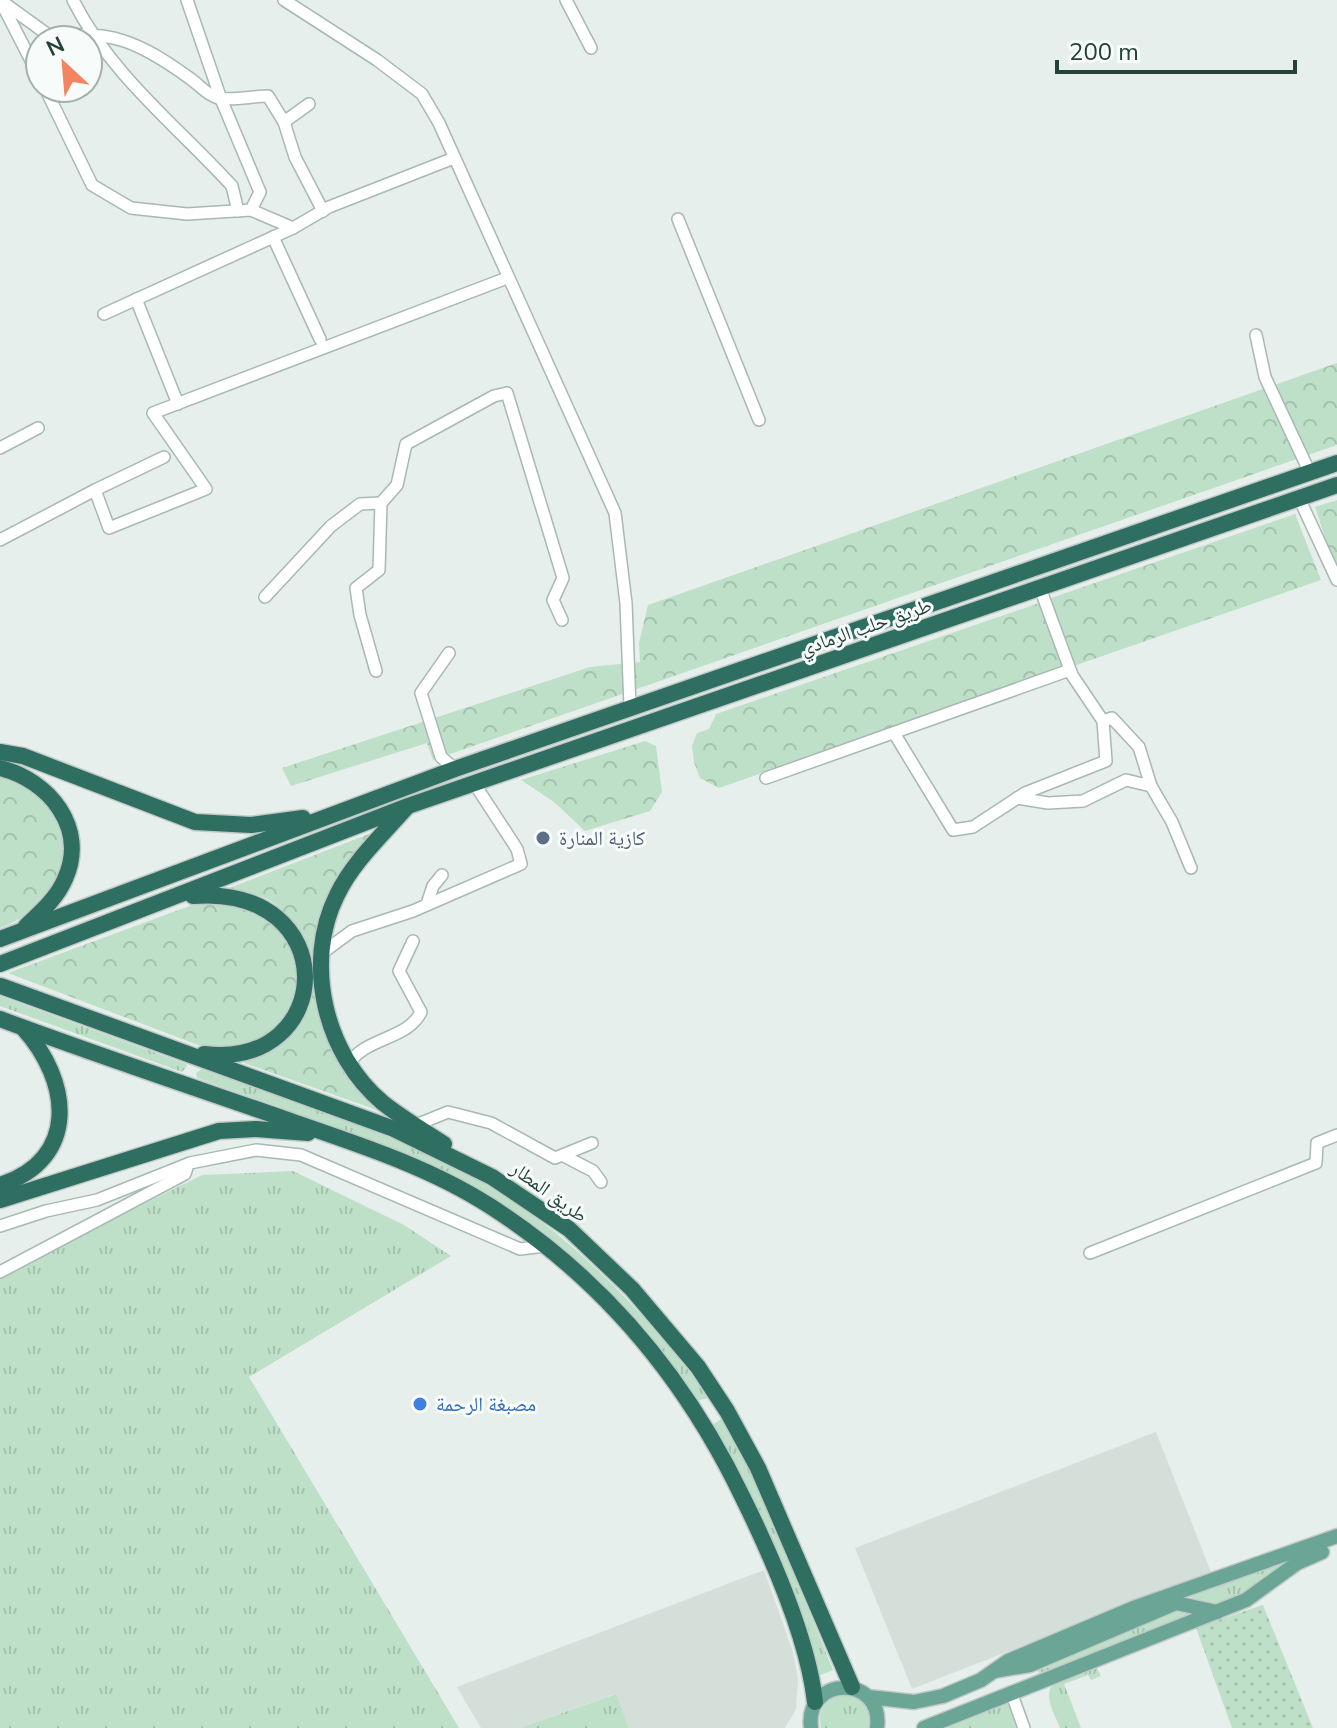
<svg xmlns="http://www.w3.org/2000/svg" width="1337" height="1728" font-family="'Nunito Sans','Noto Naskh Arabic',sans-serif">
  <style>
    .built { fill: #d4dfda }
    .grass { fill: url(#grass-tufts) }
    .forest { fill: url(#forest-crowns) }
    .park { fill: url(#park-dots) }
    .lines { fill: none; stroke-linecap: round; stroke-linejoin: round }
    .minor-casing { stroke: #a8b8b2; stroke-width: 14 }
    .major-casing { stroke: #c2cac8; stroke-width: 17 }
    .highway-casing { stroke: #c2cac8; stroke-width: 19 }
    .minor { stroke: #fff; stroke-width: 11 }
    .major { stroke: #6aa596; stroke-width: 14 }
    .highway { stroke: #2f6f62; stroke-width: 16 }
    .service-dot { fill: #5c6f8a; stroke: #f7fbf9; stroke-width: 3 }
    .shop-dot { fill: #3f7fe0; stroke: #f7fbf9; stroke-width: 3 }
    .labels { text-anchor: middle; dominant-baseline: central; stroke-width: 6; stroke-linejoin: round; paint-order: stroke }
    .street-label { font-size: 20px; fill: #24423a; stroke: #f7fbf9 }
    .service-label { font-size: 20px; fill: #4e5e75; stroke: #f7fbf9; text-anchor: start }
    .shop-label { font-size: 20px; fill: #366cbe; stroke: #f7fbf9; text-anchor: start }
  </style>
  <defs>
    <pattern id="grass-tufts" width="24" height="20" patternUnits="userSpaceOnUse" patternTransform="scale(2)"><rect width="24" height="20" fill="#bfe0c8"/><path d="M3 7l-1-3M5 7V3M7 7l1-3M15 17l-1-3M17 17v-4M19 17l1-3" fill="none" stroke="#a4c1ad"/></pattern>
    <pattern id="forest-crowns" width="20" height="18" patternUnits="userSpaceOnUse" patternTransform="scale(2)"><rect width="20" height="18" fill="#bfe0c8"/><path d="M2 6a3 3 0 1 1 6 0M12 15a3 3 0 1 1 6 0" fill="none" stroke="#a4c1ad"/></pattern>
    <pattern id="park-dots" width="8" height="8" patternUnits="userSpaceOnUse" patternTransform="scale(2)"><rect width="8" height="8" fill="#bfe0c8"/><path d="M2 2h.1M6 6h.1" fill="none" stroke="#a4c1ad" stroke-width="1.8" stroke-linecap="round"/></pattern>
  </defs>
  <rect width="100%" height="100%" fill="#e6efeb"/>
  <g class="built">
    <polygon points="1156,1432 1211,1572 912,1689 855,1548"/>
    <polygon points="764,1570 793,1652 798,1680 796,1709 785,1728 629,1728 615,1694 520,1728 481,1728 457,1687"/>
  </g>
  <g class="grass">
    <polygon points="0,996 186,1064 187,1066 182,1072 0,1006"/>
    <path d="M202,1069c72,27 148,48 217,79 120,53 211,145 289,247l-2,4 -8,1c-51,-72 -112,-142 -188,-189 -96,-60 -207,-95 -313,-133l-1,-5z"/>
    <polygon points="293,1171 404,1225 451,1256 249,1377 459,1728 0,1728 0,1275 202,1175"/>
    <polygon points="723,1418 749,1465 833,1670 818,1676 747,1487 713,1424"/>
    <polygon points="1289,1558 1252,1588 1217,1606 1184,1595"/>
    <polygon points="1177,1608 1197,1614 1040,1673 1033,1667"/>
    <path d="M1096,1666l5,10 -10,4 -3,-5 -24,9 17,44h-21c-5,-14 -17,-31 -7,-45z"/>
    <polygon points="616,1694 629,1728 520,1728"/>
    <path d="M843,1694c19,2 30,15 26,34h-48c-4,-18 4,-29 22,-34z"/>
    <polygon points="1007,1702 1017,1728 947,1728"/>
  </g>
  <g class="forest">
    <polygon points="1337,363 1337,445 433,760 427,743 291,786 282,768 590,667 640,662 639,643 648,605"/>
    <polygon points="1337,500 1337,574 1315,507"/>
    <polygon points="1295,514 1321,580 1071,667 1051,598"/>
    <polygon points="1039,603 1063,667 719,788 700,778 694,762 692,746 697,733 709,729 716,714"/>
    <polygon points="645,741 656,746 662,792 650,811 585,831 554,802 521,780"/>
    <path d="M0,775c10,4 27,7 35,14 54,44 24,119 -35,139z"/>
    <path d="M382,829l-42,49 -20,131 68,105 -144,-51c24,-10 49,-25 62,-49 18,-36 -3,-94 -37,-114 -13,-7 -27,-9 -42,-11z"/>
    <path d="M225,902c10,3 22,4 30,8 52,25 58,114 -2,133 -18,5 -37,4 -55,2l-190,-72 187,-69z"/>
  </g>
  <polygon class="park" points="1262,1605 1263,1605 1313,1728 1232,1728 1196,1628"/>
  <g class="lines">
    <g class="minor-casing">
      <g id="minor">
        <path d="M0,0l51,37c60,-8 88,5 137,40 11,7 17,17 30,21 14,3 35,-2 50,-2l16,26 25,-18"/>
        <path d="M73,0c37,74 104,126 159,186l6,25"/>
        <polyline points="187,0 221,99 260,192 251,210"/>
        <polyline points="284,0 377,60 422,94 439,123 615,513 626,603 630,707"/>
        <polyline points="566,0 591,48"/>
        <polyline points="2,4 40,78"/>
        <polyline points="45,88 92,185 131,208 187,214 251,210 293,228 329,207 454,158"/>
        <polyline points="284,122 295,157 323,211"/>
        <polyline points="678,219 759,420"/>
        <polyline points="273,237 320,339"/>
        <polyline points="136,299 178,404"/>
        <polyline points="104,314 293,228"/>
        <polyline points="1256,335 1265,377 1310,473"/>
        <polyline points="0,448 38,428"/>
        <polyline points="164,457 95,490 109,528 206,489 153,413 507,278"/>
        <polyline points="1299,498 1337,580"/>
        <polyline points="0,540 95,490"/>
        <polyline points="1040,588 1072,675 1103,721 1112,718 1139,747 1151,786 1172,822 1191,868"/>
        <polyline points="265,597 331,526 360,504 381,503"/>
        <polyline points="449,653 421,693 441,757 455,769"/>
        <polyline points="376,671 360,615 356,588 379,570 381,503 397,485 406,444 494,396 507,393 563,578 553,600 562,620"/>
        <polyline points="894,733 953,830 973,827 1025,793 1106,761 1103,721"/>
        <polyline points="766,778 1070,670"/>
        <polyline points="1017,798 1048,803 1083,801 1126,780 1151,786"/>
        <polyline points="427,904 433,886 442,875"/>
        <polyline points="322,953 352,931 413,911 521,864 517,849 474,783"/>
        <path d="M350,1062c18,-25 58,-23 71,-50l-22,-41 14,-30"/>
        <polyline points="416,1125 448,1112 491,1123 555,1158 592,1143"/>
        <polyline points="564,1156 593,1171 601,1182"/>
        <polyline points="0,1226 46,1211 97,1200 190,1163 256,1150 301,1155 520,1249 545,1246"/>
        <polyline points="1090,1253 1316,1163 1317,1143 1337,1135"/>
        <polyline points="0,1272 185,1174 188,1164"/>
        <polyline points="1011,1692 1024,1728"/>
      </g>
    </g>
    <g class="major-casing">
      <g id="major">
        <polyline points="994,1671 1030,1665 1176,1603 1217,1612"/>
        <polyline points="869,1697 914,1702 943,1696 981,1680 1008,1661 1136,1607 1337,1536"/>
        <path d="M811,1728c-7,-53 73,-54 66,0"/>
        <polyline points="924,1728 1246,1600 1297,1563 1322,1552"/>
      </g>
    </g>
    <g class="highway-casing">
      <g id="highway">
        <polyline points="0,752 23,756 195,822 251,825 303,818"/>
        <path d="M0,768c49,12 88,60 65,111 -8,19 -24,33 -39,47"/>
        <path d="M406,808c-24,27 -54,55 -69,87 -34,68 -12,160 46,208 19,15 41,28 61,41"/>
        <path d="M193,896c151,-12 144,174 11,158"/>
        <polyline points="0,939 455,769 1337,463"/>
        <polyline points="0,964 408,806 1337,485"/>
        <polyline points="1,986 394,1129 492,1177 569,1229 632,1289 698,1367 727,1411 758,1468 852,1687"/>
        <path d="M0,1019c94,35 190,67 285,100 69,24 143,47 205,87 112,72 196,173 253,292 28,57 65,142 72,204"/>
        <path d="M0,1185c80,-26 71,-104 23,-157"/>
        <polyline points="0,1200 219,1131 256,1129 308,1133"/>
      </g>
    </g>
    <use href="#minor" class="minor"/>
    <use href="#major" class="major"/>
    <use href="#highway" class="highway"/>
  </g>
  <circle class="service-dot" cx="543" cy="838" r="8"/>
  <circle class="shop-dot" cx="420" cy="1404" r="8"/>
  <g class="labels">
    <g class="street-label">
      <text transform="translate(866 627) rotate(-19)">طريق حلب الرمادي</text>
      <text transform="translate(549 1192) rotate(36)">طريق المطار</text>
    </g>
    <g class="service-label">
      <text x="559" y="838">كازية المنارة</text>
    </g>
    <g class="shop-label">
      <text x="436" y="1404">مصبغة الرحمة</text>
    </g>
  </g>
  <g transform="translate(64 64) rotate(334)"><circle r="38" fill="#f7fbf9" stroke="#a3b1ad" stroke-width="2"/>
  <path d="M0-6L14 30L0 20L-14 30Z" fill="#f4845f"/>
  <text y="-12" font-size="22" font-weight="bold" text-anchor="middle" fill="#24423a">N</text>
  </g>
  <path d="M1057 60v12h238v-12" fill="none" stroke="#24423a" stroke-width="4"/>
  <text x="1069" y="60" font-size="24" fill="#24423a" stroke="#f7fbf9" stroke-width="6" paint-order="stroke">200 m</text>
</svg>
